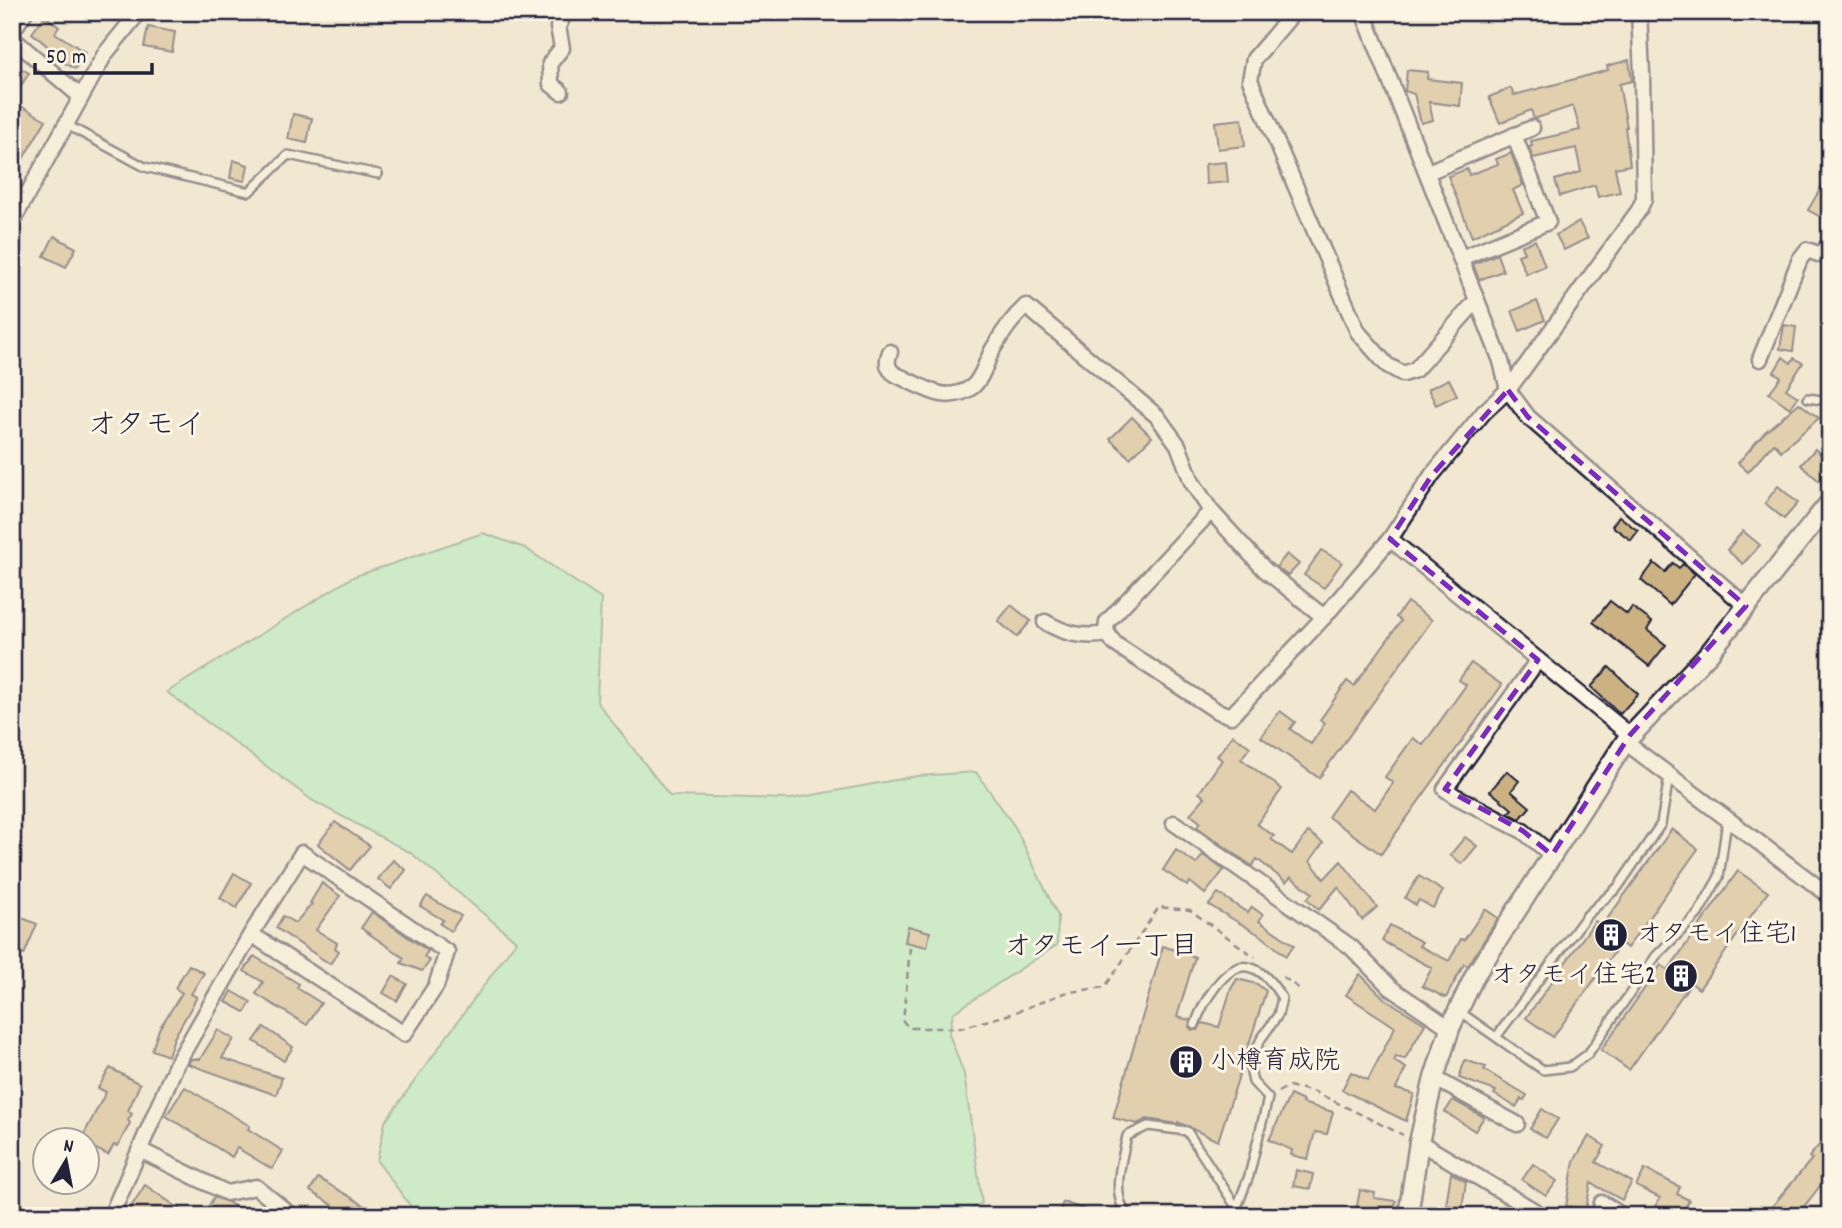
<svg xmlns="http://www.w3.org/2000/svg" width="1842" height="1228" font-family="Dekko,'Klee One',sans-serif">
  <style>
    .green { fill: #a5edbb; stroke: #64887b; stroke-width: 2 }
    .building { fill: #ccb283; stroke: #22223b; stroke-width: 2 }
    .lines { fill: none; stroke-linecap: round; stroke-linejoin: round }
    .service-casing { stroke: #22223b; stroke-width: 12 }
    .minor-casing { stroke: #22223b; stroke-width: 19 }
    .tertiary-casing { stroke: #22223b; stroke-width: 23 }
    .path { stroke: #22223b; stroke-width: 2.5; stroke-dasharray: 7 5; stroke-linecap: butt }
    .service { stroke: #fcf5e5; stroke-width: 7 }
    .minor { stroke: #fcf5e5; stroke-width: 14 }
    .tertiary { stroke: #fcf5e5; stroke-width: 18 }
    .marked { fill: none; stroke: #7b2cbf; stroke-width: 5; stroke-dasharray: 14 9; stroke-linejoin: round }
    .labels { text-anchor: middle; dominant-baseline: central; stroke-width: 6; stroke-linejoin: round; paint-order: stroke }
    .poi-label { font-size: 26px; fill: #22223b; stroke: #fcf5e5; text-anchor: start }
    .neighbourhood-label { font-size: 28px; fill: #22223b; stroke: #fcf5e5 }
    .quarter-label { font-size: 30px; fill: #22223b; stroke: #fcf5e5 }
  </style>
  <rect width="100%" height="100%" fill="#f2e8d1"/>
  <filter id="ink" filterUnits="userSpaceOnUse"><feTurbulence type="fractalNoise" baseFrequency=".0143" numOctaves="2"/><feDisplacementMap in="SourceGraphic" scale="14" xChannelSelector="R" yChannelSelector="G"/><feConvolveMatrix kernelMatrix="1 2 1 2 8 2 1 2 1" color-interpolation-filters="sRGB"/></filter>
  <g filter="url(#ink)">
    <polygon class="green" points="483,533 525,548 601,599 597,702 670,796 791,799 917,776 976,772 1015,827 1058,916 1057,945 953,1013 949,1034 964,1074 982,1203 960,1216 856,1216 803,1212 794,1216 418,1216 377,1161 385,1122 516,941 411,853 313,801 167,692 353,577"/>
    <g class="building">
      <polygon points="45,16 59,27 55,33 85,52 75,69 58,59 59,56 32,33"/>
      <polygon points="148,27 175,32 172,52 144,47"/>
      <polygon points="1629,60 1632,81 1619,84 1627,127 1625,127 1630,165 1615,168 1620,192 1598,197 1595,185 1560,196 1555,180 1581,172 1576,148 1533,158 1529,147 1532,146 1531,141 1580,130 1573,106 1534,119 1531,110 1500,123 1489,97 1511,88 1514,95 1579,78 1608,70 1607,66"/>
      <polygon points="17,66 29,73 12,100 12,73"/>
      <polygon points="1407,70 1428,72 1427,79 1462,83 1460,106 1429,102 1433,120 1421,123 1414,94 1405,91"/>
      <polygon points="12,101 46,120 12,177"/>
      <polygon points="293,114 312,118 307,143 288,139"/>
      <polygon points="1242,119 1245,146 1218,149 1215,122"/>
      <polygon points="1511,153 1523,185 1513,190 1523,213 1472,237 1448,176 1467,169 1469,175 1498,164 1496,159"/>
      <polygon points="233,160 248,165 245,181 230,178"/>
      <polygon points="1226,162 1228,182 1206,184 1205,164"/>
      <polygon points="1830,172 1830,213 1826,220 1808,210"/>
      <polygon points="1579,222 1588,238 1564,250 1556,235"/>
      <polygon points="54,236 76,248 66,267 44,256"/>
      <polygon points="1535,240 1545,266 1526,274 1518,255 1524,253 1521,246"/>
      <polygon points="1497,254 1503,271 1479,280 1473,264"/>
      <polygon points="1537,301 1545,320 1520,331 1512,311"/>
      <polygon points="1784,325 1796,327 1793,351 1780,349"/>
      <polygon points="1783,357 1791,363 1794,358 1803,363 1786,389 1798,397 1790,408 1769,393 1781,377 1774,372"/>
      <polygon points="1449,379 1457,395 1436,405 1428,389"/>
      <polygon points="1799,403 1819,418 1781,451 1774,443 1748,472 1738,463 1765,432"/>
      <polygon points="1132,417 1152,437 1130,458 1110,439"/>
      <polygon points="1815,449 1830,463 1830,469 1819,481 1801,465"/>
      <polygon points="1778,486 1798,503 1784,519 1765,503"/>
      <polygon points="1619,516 1638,531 1631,540 1612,526"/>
      <polygon points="1743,531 1760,545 1743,564 1727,550"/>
      <polygon points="1321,550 1342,562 1324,588 1304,575"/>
      <polygon points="1287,554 1299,564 1288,576 1276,567"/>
      <polygon points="1654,563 1665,572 1673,563 1679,568 1683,564 1695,574 1670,605 1641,580"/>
      <polygon points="1610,601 1627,614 1632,607 1652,622 1647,630 1666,645 1649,666 1593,622"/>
      <polygon points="1407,602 1432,620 1319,778 1261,737 1280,711 1295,722 1290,729 1311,744 1325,723 1320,720 1347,681 1354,686 1401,621 1396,617"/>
      <polygon points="1011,605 1031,621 1017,637 998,621"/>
      <polygon points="1471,663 1502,685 1381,854 1328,817 1347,790 1375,809 1393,783 1385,777 1413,738 1423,745 1466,685 1459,680"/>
      <polygon points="1609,667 1638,694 1620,714 1591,687"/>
      <polygon points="1233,735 1250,747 1241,759 1282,789 1257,824 1274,836 1271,839 1292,854 1308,832 1323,843 1310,861 1324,879 1341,861 1377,907 1362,920 1338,887 1319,910 1307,899 1312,893 1291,877 1286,882 1257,859 1252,866 1197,827 1200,822 1190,814 1205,797 1199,793 1222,760 1217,756"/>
      <polygon points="1507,771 1519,781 1511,791 1530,807 1520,819 1508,813 1512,809 1490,791"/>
      <polygon points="335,822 370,846 350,870 318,844"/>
      <polygon points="1672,829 1698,849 1627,948 1621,943 1553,1037 1526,1018 1595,921 1602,926"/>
      <polygon points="1465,837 1477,846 1462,864 1450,855"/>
      <polygon points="1176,850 1196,864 1203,855 1224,870 1205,894 1190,882 1187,886 1163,870"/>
      <polygon points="393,860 406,870 391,889 378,879"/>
      <polygon points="1738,871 1768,892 1699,989 1691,983 1629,1070 1601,1050 1661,965 1668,970"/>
      <polygon points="234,873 251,883 237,908 220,898"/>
      <polygon points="1419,876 1443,891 1433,908 1419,900 1416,905 1405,898"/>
      <polygon points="322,883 340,896 316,930 337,943 335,948 339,951 330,964 276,928 283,916 295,923 312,904 310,903"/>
      <polygon points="1218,893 1248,913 1252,907 1263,915 1259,921 1294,945 1286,956 1263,937 1209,905"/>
      <polygon points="427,896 461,916 451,931 440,924 443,920 420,906"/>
      <polygon points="1485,909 1498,918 1468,966 1464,964 1446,998 1422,986 1432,968 1382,941 1390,925 1422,942 1419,946 1449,961 1461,939 1464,940"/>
      <polygon points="372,912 428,951 424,957 430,961 422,971 401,963 404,958 361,928"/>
      <polygon points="15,915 37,924 24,955 12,950 12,922"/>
      <polygon points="908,926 930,932 927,947 905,942"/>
      <polygon points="1163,946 1195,957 1177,1017 1190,1020 1189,1027 1192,1030 1198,1030 1202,1023 1219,1027 1231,989 1237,979 1257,984 1266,991 1218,1141 1178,1122 1178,1124 1147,1119 1137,1124 1113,1118"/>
      <polygon points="254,956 299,984 297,988 321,1003 307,1025 256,994 263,982 244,971"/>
      <polygon points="189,965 204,973 191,994 197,997 174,1038 168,1056 152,1050 159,1029 182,993 175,988"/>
      <polygon points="1360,974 1384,998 1425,1024 1405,1059 1396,1057 1394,1061 1406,1068 1396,1089 1414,1094 1406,1121 1342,1090 1351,1072 1368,1080 1395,1027 1346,995"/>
      <polygon points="393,976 407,984 397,1001 383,993"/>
      <polygon points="232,991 251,1002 245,1012 226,1002"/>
      <polygon points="264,1027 293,1047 284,1061 254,1041"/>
      <polygon points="218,1030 234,1039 222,1058 282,1078 276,1095 188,1064 191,1059 200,1059"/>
      <polygon points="1465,1060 1486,1067 1484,1070 1527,1095 1524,1100 1521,1099 1516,1107 1494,1094 1496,1091 1459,1078"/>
      <polygon points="110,1068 140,1084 128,1111 132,1114 128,1120 130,1123 118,1146 114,1145 108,1155 96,1149 88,1161 88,1140 81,1140 106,1092 98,1088"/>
      <polygon points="185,1087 250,1126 248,1129 283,1151 272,1169 237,1148 232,1157 166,1116"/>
      <polygon points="1290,1095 1303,1101 1302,1103 1333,1112 1327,1134 1315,1132 1308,1159 1291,1155 1292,1150 1269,1140"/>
      <polygon points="1453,1100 1484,1117 1475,1131 1445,1112"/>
      <polygon points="1542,1109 1558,1119 1546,1138 1530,1129"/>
      <polygon points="1830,1132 1830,1173 1810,1199 1796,1216 1764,1216 1812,1159 1809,1157"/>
      <polygon points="1589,1136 1605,1146 1596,1162 1632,1182 1622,1200 1591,1183 1586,1209 1566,1206 1574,1161"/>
      <polygon points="1533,1164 1557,1181 1546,1196 1522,1180"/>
      <polygon points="1645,1169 1680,1187 1677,1194 1689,1200 1683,1213 1679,1211 1677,1216 1674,1216 1655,1206 1660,1198 1636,1186"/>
      <polygon points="1296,1170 1313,1174 1310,1189 1293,1186"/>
      <polygon points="1451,1173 1466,1182 1462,1208 1446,1205"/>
      <polygon points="318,1178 354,1199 379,1216 350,1216 310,1191"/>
      <polygon points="145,1185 190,1216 135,1216 129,1210"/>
      <polygon points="1360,1190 1375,1193 1374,1198 1396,1201 1393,1216 1355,1216"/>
      <polygon points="214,1197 228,1202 250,1216 203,1216"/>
      <polygon points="1063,1202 1097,1214 1096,1216 1058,1216"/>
    </g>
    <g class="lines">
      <g class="service-casing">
        <g id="service">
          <polyline points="67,125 145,167 249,192 288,155 378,174"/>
          <polyline points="1808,398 1829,401 1830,404"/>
          <polyline points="1460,1012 1543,1070 1570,1067 1588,1054 1656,956 1698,914 1719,877 1727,821"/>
          <path d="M1195,1025c6,-18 31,-67 57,-57 14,5 23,19 30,30l-4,17 -17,24 -12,25 4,18 15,16 -19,78 -12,31"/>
          <polyline points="1497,1036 1587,915 1618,887 1661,824 1669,777"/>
          <path d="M1128,1216c-18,-22 -6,-55 -1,-80l21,-10 39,5 55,85"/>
        </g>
      </g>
      <g class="minor-casing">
        <g id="minor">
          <polyline points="1294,12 1254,59 1250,80 1358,332 1387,365 1403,374 1415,370 1477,300"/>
          <polyline points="1363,12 1501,361 1508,390 1528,417 1746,606"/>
          <polyline points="12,32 25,12"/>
          <polyline points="12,38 81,97"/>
          <polyline points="561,92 551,84 550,63 562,48 558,27 565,12"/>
          <polyline points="1428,172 1532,128"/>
          <polyline points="12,222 105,54 139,12"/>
          <polyline points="1461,258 1548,222 1514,135"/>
          <path d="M890,352c-5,12 -2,20 11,25 12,6 27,14 40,17 10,2 23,-1 31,-7 11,-9 14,-26 21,-38 9,-16 20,-31 33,-43l131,110 21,29 14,37 19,29 54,59 59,47"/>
          <polyline points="1760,359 1800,259 1807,250 1821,255 1830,242"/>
          <polyline points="1211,511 1107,622 1106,632 1115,644 1217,711 1231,716 1324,617 1390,539 1432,475 1484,412 1508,390 1639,210 1644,199 1642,74 1639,12"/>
          <polyline points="1390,539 1630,735"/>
          <path d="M1045,622c20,12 39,16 63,12"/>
          <polyline points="1538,660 1445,789 1455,796 1523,831 1552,855"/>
          <polyline points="1625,742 1830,896"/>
          <polyline points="1174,823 1351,947 1391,988 1450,1028"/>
          <polyline points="1434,1078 1517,1124"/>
          <polyline points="1419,1142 1543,1216"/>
          <polyline points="140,1150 227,1193 256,1187 292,1216"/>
          <polyline points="111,1216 176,1065 251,934 302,853 447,952 436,986 404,1034 251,934"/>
          <polyline points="1599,1216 1602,1203 1623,1216"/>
        </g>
      </g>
      <g class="tertiary-casing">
        <polyline id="tertiary" points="1408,1216 1419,1142 1434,1078 1450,1028 1475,975 1625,742 1710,652 1830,502"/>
      </g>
      <g class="path">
        <polyline points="910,948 903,1021 909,1028 960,1028 1011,1014 1064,993 1105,987 1159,907 1190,910 1255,957"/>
        <polyline points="1283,977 1300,989"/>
        <polyline points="1278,1092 1289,1086 1315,1092 1403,1135"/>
      </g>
      <use href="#service" class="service"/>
      <use href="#minor" class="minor"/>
      <use href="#tertiary" class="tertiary"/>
    </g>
  </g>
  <path d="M0 0H1842V1228H0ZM1508,390l20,27 218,189 -116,129 -78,120 -29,-24 -78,-42 93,-129 -148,-121 42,-64z" fill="#f2e8d1" fill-opacity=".55" fill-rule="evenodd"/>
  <path class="marked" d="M1508,390l20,27 218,189 -116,129 -78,120 -29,-24 -78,-42 93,-129 -148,-121 42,-64z"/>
  <defs>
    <g id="building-disc" transform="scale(1.75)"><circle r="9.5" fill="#22223b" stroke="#fcf5e5"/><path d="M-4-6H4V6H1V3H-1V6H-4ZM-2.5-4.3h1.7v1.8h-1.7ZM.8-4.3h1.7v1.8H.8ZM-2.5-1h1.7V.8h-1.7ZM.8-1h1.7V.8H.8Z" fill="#fff"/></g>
  </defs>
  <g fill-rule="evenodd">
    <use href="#building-disc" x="1611" y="935"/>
    <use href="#building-disc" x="1681" y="976"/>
    <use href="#building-disc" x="1186" y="1062"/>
  </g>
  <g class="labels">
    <g class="poi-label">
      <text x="1636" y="935">オタモイ住宅1</text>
      <text x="1656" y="976" text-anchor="end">オタモイ住宅2</text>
      <text x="1210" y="1062">小樽育成院</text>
    </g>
    <g class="neighbourhood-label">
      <text x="1101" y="949">オタモイ一丁目</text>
    </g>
    <g class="quarter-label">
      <text x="146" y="427">オタモイ</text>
    </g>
  </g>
  <rect width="1842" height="1228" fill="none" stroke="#fcf5e5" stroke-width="42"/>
  <rect x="21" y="21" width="1800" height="1186" fill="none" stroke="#22223b" stroke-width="2.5" filter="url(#ink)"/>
  <g transform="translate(66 1161) rotate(10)"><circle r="33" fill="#fcf5e5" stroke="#a5a1a1" stroke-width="2"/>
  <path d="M0-5L12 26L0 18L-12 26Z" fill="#22223b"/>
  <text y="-10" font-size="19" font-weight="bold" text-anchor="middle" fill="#22223b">N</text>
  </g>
  <path d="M35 63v10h117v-10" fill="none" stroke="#22223b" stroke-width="3.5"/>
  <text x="46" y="63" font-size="21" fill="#22223b" stroke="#fcf5e5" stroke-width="5" paint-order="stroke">50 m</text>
</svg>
